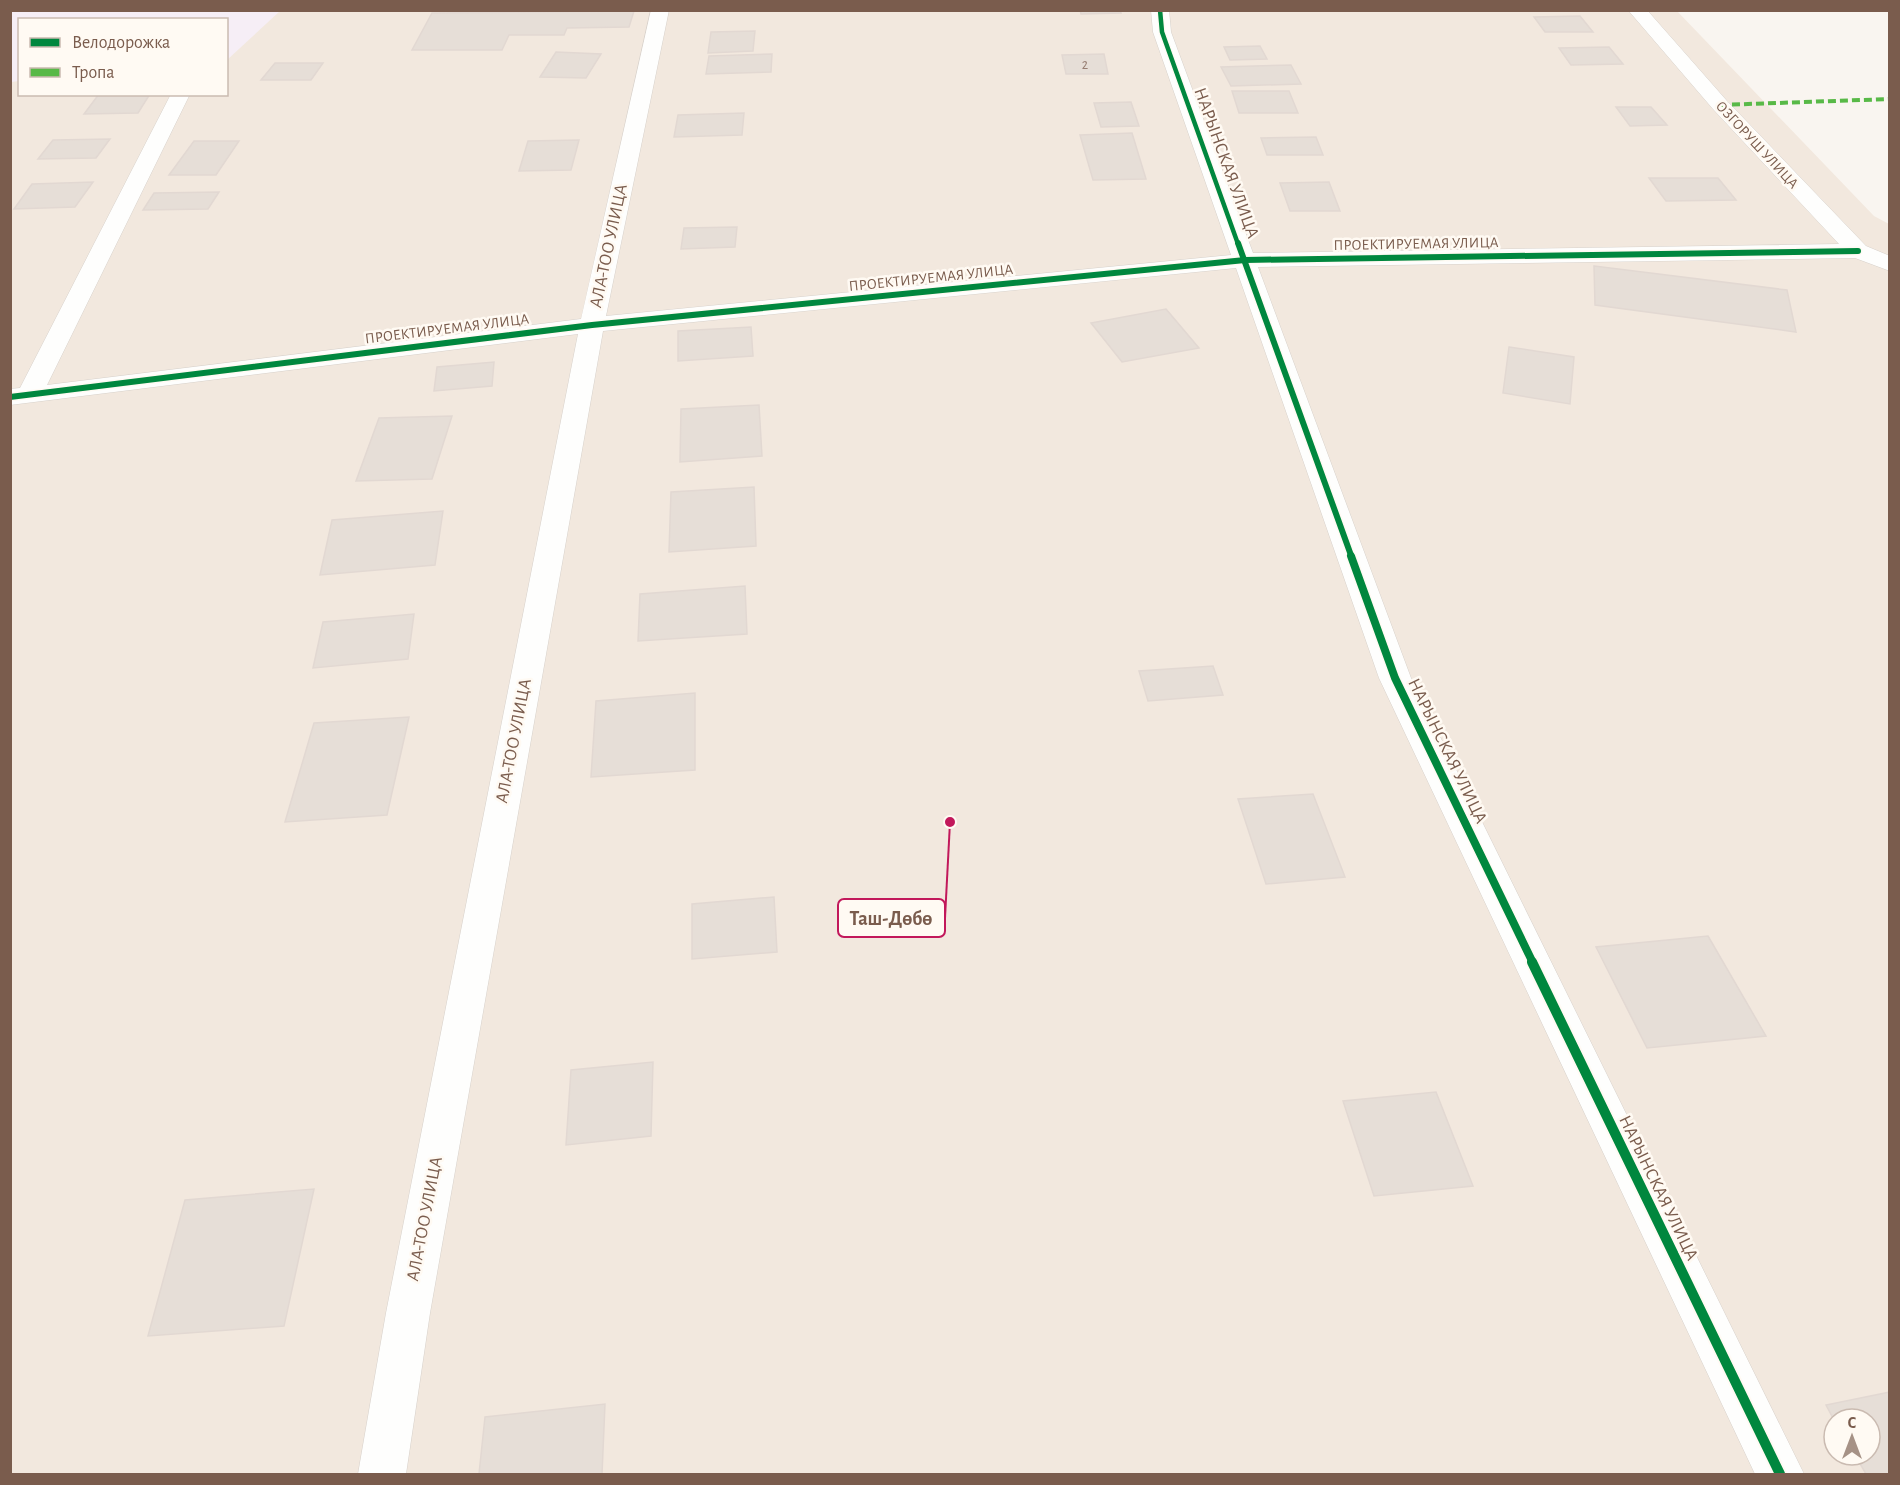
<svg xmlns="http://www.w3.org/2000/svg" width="1900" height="1485" font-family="'Alegreya Sans',sans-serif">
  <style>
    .residential { fill: #f2e8de; fill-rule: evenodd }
    .education { fill: #f6eef6 }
    .building { fill: #e6ded7; stroke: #e2d8d2; stroke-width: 1.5 }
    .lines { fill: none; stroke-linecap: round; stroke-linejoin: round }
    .minor-casing { stroke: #d7d1cb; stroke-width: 1 }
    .minor { fill: #fefefd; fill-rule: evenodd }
    .quiet { stroke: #58b947; stroke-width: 4; stroke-dasharray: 8 4; stroke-linecap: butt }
    .cycleway-far3-casing { stroke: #fffaf3; stroke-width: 7 }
    .cycleway-far2-casing { stroke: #fffaf3; stroke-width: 9 }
    .cycleway-far1-casing { stroke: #fffaf3; stroke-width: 11 }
    .cycleway-casing { stroke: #fffaf3; stroke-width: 14 }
    .cycleway-far3 { stroke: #00873e; stroke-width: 4.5 }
    .cycleway-far2 { stroke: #00873e; stroke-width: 6 }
    .cycleway-far1 { stroke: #00873e; stroke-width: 8 }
    .cycleway { stroke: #00873e; stroke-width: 10 }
    .labels { text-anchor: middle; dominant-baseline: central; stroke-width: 5; stroke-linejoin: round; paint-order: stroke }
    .far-number-label { font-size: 14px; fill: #977e72 }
    .far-street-label { font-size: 15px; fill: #7a5c4d; stroke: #fffaf3 }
    .street-label { font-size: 18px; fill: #7a5c4d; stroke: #fffaf3 }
    .leader { fill: none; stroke: #c2185b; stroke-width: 2 }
    .callout-dot { fill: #c2185b; stroke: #fffaf3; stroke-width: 2 }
    .callout { fill: #fffaf3; stroke: #c2185b; stroke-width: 2 }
    .callout-label { font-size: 20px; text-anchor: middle; font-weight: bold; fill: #7a5c4d }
  </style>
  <rect width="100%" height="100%" fill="#f9f5f0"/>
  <path class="residential" d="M10,11h1667l197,205 15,8v1250h-1878zM20,20h206v74h-206zM1834,1419h36v36h-36z"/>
  <polygon class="education" points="11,10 280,10 280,11 227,60 226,20 20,20 19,81 11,82"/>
  <g class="building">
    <polygon points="1080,10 1120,10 1121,13 1081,14"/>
    <polygon points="634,11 629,27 567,28 564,35 509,35 502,50 412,50 432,13"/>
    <polygon points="1580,16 1593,32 1545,32 1534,17"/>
    <polygon points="755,31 753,51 708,53 711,32"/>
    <polygon points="1260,46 1267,59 1230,60 1224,47"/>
    <polygon points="1609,47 1623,64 1571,65 1559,48"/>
    <polygon points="556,52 601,54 586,78 540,77"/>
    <polygon points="772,54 771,72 706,74 709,56"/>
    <polygon points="1104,54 1108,74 1066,74 1062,55"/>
    <polygon points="275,63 323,63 311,80 261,80"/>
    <polygon points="1291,65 1301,84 1231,86 1221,67"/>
    <polygon points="1232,91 1289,91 1298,113 1239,113"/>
    <polygon points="99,94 150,94 138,113 84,114"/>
    <polygon points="1131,102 1139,126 1101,127 1094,103"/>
    <polygon points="1616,107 1651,107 1667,125 1630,126"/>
    <polygon points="744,113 742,135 674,137 678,115"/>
    <polygon points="1132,133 1146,179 1093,180 1080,135"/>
    <polygon points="1316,137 1323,155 1267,155 1261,138"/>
    <polygon points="110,139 96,158 38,159 53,140"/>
    <polygon points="579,140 571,170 519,171 528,141"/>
    <polygon points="194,141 239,141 216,175 169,175"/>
    <polygon points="1649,178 1718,178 1736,200 1666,201"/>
    <polygon points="93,182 75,207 14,209 32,184"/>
    <polygon points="1329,182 1340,211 1290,211 1280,183"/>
    <polygon points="219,192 208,209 143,210 154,193"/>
    <polygon points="737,227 735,247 681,249 684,228"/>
    <polygon points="1594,266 1787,290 1796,332 1595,305"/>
    <polygon points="1166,309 1199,348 1122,362 1091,323"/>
    <polygon points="751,327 753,356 678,361 678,331"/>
    <polygon points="1509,347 1574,357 1570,404 1503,393"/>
    <polygon points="494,362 492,386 434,391 437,367"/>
    <polygon points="759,405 762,456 680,462 681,409"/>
    <polygon points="452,416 432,479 356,481 379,418"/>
    <polygon points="754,487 756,546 669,552 671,492"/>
    <polygon points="443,511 435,565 320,575 332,520"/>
    <polygon points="745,586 747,634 638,641 640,594"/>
    <polygon points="414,614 408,659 313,668 323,622"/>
    <polygon points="1213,666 1223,695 1148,701 1139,671"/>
    <polygon points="695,693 695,770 591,777 596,701"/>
    <polygon points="409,717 387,815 285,822 314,723"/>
    <polygon points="1313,794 1345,877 1266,884 1238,799"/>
    <polygon points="774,897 777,952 692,959 692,904"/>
    <polygon points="1708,936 1766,1036 1647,1048 1596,947"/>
    <polygon points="653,1062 651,1136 566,1145 571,1070"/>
    <polygon points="1436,1092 1473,1186 1374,1196 1343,1101"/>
    <polygon points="314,1189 284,1326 148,1336 185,1200"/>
    <polygon points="1890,1392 1890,1474 1866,1474 1855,1455 1870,1455 1870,1419 1834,1420 1826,1405"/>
    <polygon points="605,1404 602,1474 479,1474 485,1417"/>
  </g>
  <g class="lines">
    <g class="minor-casing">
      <polygon id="minor" points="651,10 669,10 606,316 1231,255 1153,32 1151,10 1169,10 1171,32 1253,253 1839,244 1713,109 1628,10 1647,10 1727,101 1866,246 1890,256 1890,271 1855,258 1258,267 1411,678 1804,1474 1755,1474 1379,678 1236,268 603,331 430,1313 406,1474 358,1474 386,1313 578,334 10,405 10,389 20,388 171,94 190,94 47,385 581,319"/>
    </g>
    <use href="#minor" class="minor"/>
    <polyline class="quiet" points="1720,105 1890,99"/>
    <g class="cycleway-far3-casing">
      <polyline id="cycleway-far3" points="1160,10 1162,32 1238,244"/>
    </g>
    <g class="cycleway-far2-casing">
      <g id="cycleway-far2">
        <polyline points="1238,243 1352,558"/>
        <polyline points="10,397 592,325 1245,260 1858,251"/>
      </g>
    </g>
    <g class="cycleway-far1-casing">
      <polyline id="cycleway-far1" points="1351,556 1395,678 1533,963"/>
    </g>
    <g class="cycleway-casing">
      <polyline id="cycleway" points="1532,962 1780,1474"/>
    </g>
    <use href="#cycleway-far3" class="cycleway-far3"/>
    <use href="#cycleway-far2" class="cycleway-far2"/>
    <use href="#cycleway-far1" class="cycleway-far1"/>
    <use href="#cycleway" class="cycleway"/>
  </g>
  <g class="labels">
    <g class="far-number-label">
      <text x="1085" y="65">2</text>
    </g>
    <g class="far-street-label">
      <text transform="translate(1757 145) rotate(47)">ОЗГОРУШ УЛИЦА</text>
      <text transform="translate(1416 244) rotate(-1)">ПРОЕКТИРУЕМАЯ УЛИЦА</text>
      <text transform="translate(931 278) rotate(-6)">ПРОЕКТИРУЕМАЯ УЛИЦА</text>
      <text transform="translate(447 329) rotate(-7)">ПРОЕКТИРУЕМАЯ УЛИЦА</text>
    </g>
    <g class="street-label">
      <text transform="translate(1226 163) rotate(70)">НАРЫНСКАЯ УЛИЦА</text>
      <text transform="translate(609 246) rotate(-78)">АЛА-ТОО УЛИЦА</text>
      <text transform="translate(514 741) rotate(-79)">АЛА-ТОО УЛИЦА</text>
      <text transform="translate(1447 751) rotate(64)">НАРЫНСКАЯ УЛИЦА</text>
      <text transform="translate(1658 1188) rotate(64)">НАРЫНСКАЯ УЛИЦА</text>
      <text transform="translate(425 1219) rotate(-79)">АЛА-ТОО УЛИЦА</text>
    </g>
  </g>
  <path class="leader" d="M950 822L945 918"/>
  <circle class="callout-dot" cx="950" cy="822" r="6"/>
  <rect class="callout" x="838" y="899" width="107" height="38" rx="6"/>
  <g class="callout-label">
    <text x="891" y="925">Таш-Дөбө</text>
  </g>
  <rect width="1900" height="1485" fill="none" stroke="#7a5c4d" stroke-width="24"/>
  <rect x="18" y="18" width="210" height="78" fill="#fffaf3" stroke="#cabbb1" stroke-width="1.5"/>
  <rect x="30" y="38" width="30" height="9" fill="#00873e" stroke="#cabbb1" stroke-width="1.5"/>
  <text x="72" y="48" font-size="18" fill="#7a5c4d">Велодорожка</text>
  <rect x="30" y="68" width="30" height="9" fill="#58b947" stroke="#cabbb1" stroke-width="1.5"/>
  <text x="72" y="78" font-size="18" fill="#7a5c4d">Тропа</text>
  <g transform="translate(1852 1437)"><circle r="28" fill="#fffaf3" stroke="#cabbb1" stroke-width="1.5"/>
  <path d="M0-4.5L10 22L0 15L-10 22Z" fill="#a69286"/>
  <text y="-9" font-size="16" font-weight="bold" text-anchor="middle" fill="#7a5c4d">С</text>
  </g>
</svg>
